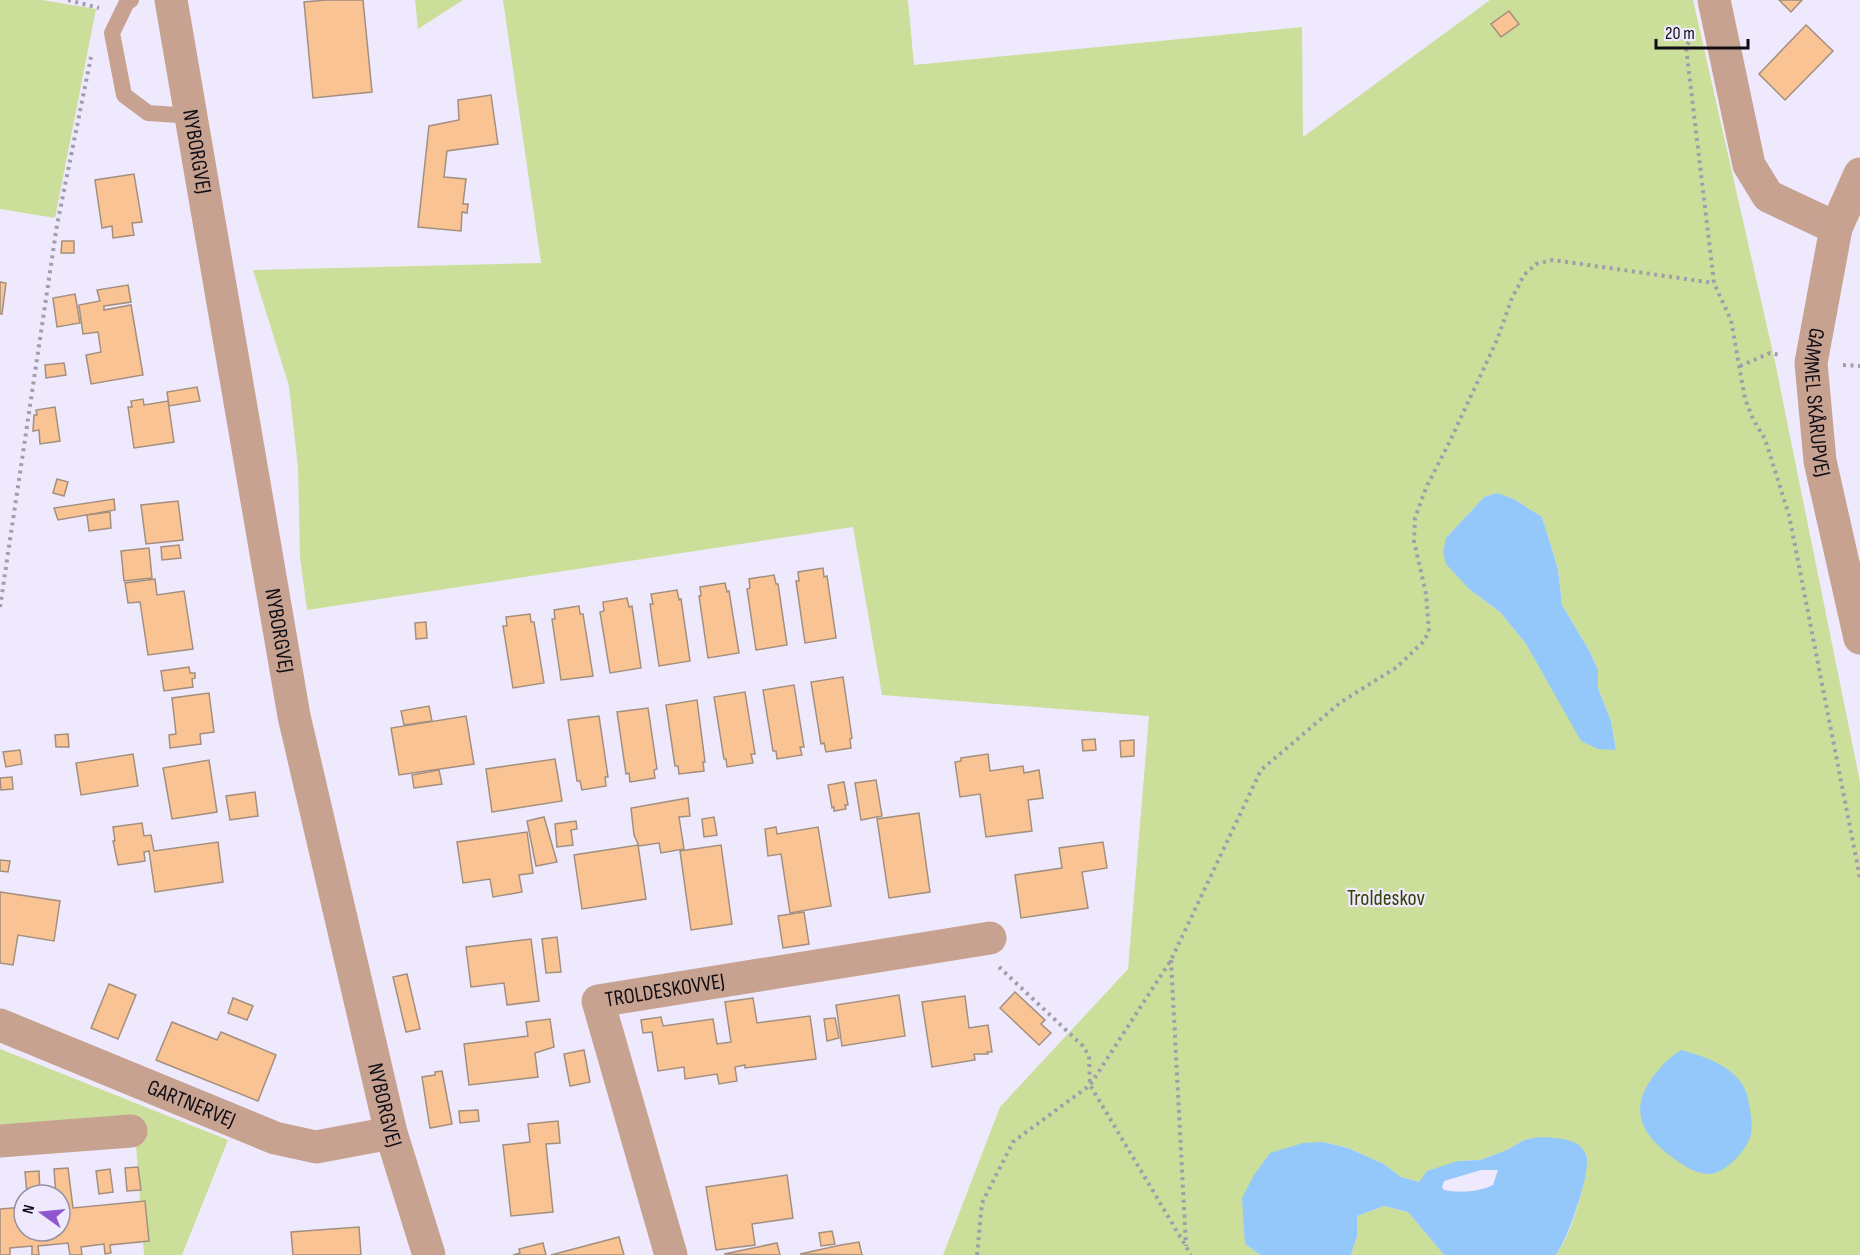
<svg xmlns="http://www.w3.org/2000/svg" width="1860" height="1255" font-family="'Sofia Sans Condensed',sans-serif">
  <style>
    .green { fill: #cbdf9a; fill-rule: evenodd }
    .water { fill: #95c8fa; fill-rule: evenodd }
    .building { fill: #fac394; stroke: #a38f7f; stroke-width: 1.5 }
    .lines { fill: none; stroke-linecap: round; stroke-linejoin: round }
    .path { stroke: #a29dad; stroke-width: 4; stroke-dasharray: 3 4.5; stroke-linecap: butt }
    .service { stroke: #c7a291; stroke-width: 16 }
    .minor { stroke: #c7a291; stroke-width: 33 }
    .tertiary { stroke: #c7a291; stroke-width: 33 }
    .labels { text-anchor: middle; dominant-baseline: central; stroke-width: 4.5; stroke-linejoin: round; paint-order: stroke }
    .street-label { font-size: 22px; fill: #100d15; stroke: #efe9fd }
    .park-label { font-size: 22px; fill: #344100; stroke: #efe9fd }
  </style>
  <rect width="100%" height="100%" fill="#efe9fd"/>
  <g class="green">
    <polygon points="0,0 42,0 96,9 55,218 0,209"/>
    <polygon points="415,0 463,0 418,29"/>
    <path d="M503,0h405l6,65 388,-38 1,110 187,-137h203l82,362 85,420v473h-304c17,-24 30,-71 31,-100l-63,-15 -17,10 -27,10 -22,1 -39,21 -18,-5 -17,-13 -36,-16 -25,-6 -78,102 15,11h-317l57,-148 128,-138 21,-253 -267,-21 -29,-168 -546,83 -7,-53 -2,-89 -9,-82 -36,-116 288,-7zM1497,493l17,6 28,18 16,52 4,36 27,45 9,20v18l13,33 5,29 -70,-72 -20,-34 -26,-32 -31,-23 -23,-51 38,-41z"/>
    <polygon points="0,1049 228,1140 182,1255 144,1255 134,1118 0,1125"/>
    <polygon points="1384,1206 1408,1212 1444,1255 1351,1255 1357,1236 1357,1216"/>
  </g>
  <g class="water">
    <polygon points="1497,493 1514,499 1542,517 1558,569 1562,605 1589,650 1598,670 1598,688 1611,721 1616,750 1598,749 1581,741 1526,644 1500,612 1469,589 1446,564 1443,552 1446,538 1484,497"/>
    <path d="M1681,1050c26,7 60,18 67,48 2,12 6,28 2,40 -6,15 -27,38 -44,36 -13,-2 -23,-9 -33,-16 -30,-22 -45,-47 -21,-80 9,-12 16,-20 29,-28z"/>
    <path d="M1539,1137c13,1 30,0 41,9 3,3 6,7 7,12 2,21 -19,80 -31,97h-112l-36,-43 -24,-6 -27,10v20l-6,19h-91l-15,-11 -3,-46 12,-23 16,-22 33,-10 20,-1 25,6 36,16 17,13 18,5 8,-11 31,-10 22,-1 27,-10 17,-10zM1481,1170h17l-5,15c-14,7 -34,8 -49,5l-2,-3 2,-6z"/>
  </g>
  <g class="building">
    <polygon points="326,0 363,0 372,92 313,98 304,2"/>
    <polygon points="1779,0 1802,0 1791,12"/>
    <polygon points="1509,11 1519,24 1501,37 1491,24"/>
    <polygon points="1806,25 1833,51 1785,100 1759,74"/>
    <polygon points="491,95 498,144 447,151 444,177 466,179 463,204 468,204 467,213 462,212 461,231 418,227 429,126 459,120 458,100"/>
    <polygon points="134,174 142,222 132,223 134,235 113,238 112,226 102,228 95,180"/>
    <polygon points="62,241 74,241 74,253 61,253"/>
    <polygon points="0,282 6,283 2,314 0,314"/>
    <polygon points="128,285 131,302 104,306 104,310 131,305 143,375 91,384 86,355 101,352 98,332 83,334 79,305 100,301 97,290"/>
    <polygon points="75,294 80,323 57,327 53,298"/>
    <polygon points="64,363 66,375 46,378 45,365"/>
    <polygon points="197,387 200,401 169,406 167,392"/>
    <polygon points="143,399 144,405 168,401 174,442 134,448 128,407 132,407 131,401"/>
    <polygon points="55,407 60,441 40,444 39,430 33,431 34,415 37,415 36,410"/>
    <polygon points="57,479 68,482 64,496 53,493"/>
    <polygon points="114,499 115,510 58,520 54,508"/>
    <polygon points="178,501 183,540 146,544 141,505"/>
    <polygon points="110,512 111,528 89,531 87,515"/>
    <polygon points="179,545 181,558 162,560 161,547"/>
    <polygon points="149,548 152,578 124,581 121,551"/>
    <polygon points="823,568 824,577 827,576 836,638 805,643 796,581 799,581 798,572"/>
    <polygon points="774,575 776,584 778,584 787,645 756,650 747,589 750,588 749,579"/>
    <polygon points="155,579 157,595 184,591 193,649 148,655 140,602 128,603 125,583"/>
    <polygon points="725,583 727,592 729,591 739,653 708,658 699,596 701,596 700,587"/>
    <polygon points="677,590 679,600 681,599 690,661 659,666 650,604 653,604 651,594"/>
    <polygon points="627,598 629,607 632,606 641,668 610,673 600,612 604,611 603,602"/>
    <polygon points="579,606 580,614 583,614 593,676 561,680 552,619 555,619 554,610"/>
    <polygon points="530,614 531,622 534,622 544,683 513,688 503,626 507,626 506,617"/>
    <polygon points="426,622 427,638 416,639 415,623"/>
    <polygon points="189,667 190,673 195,673 195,678 192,679 193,687 164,691 161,671"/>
    <polygon points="843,677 852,738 850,739 851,748 826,752 824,743 821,744 811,682"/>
    <polygon points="794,685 804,747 800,747 802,755 777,759 776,751 773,751 763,690"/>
    <polygon points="745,692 755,754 751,754 753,763 727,767 726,759 724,759 714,697"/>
    <polygon points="209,693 214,732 200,734 201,744 170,748 169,735 176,734 172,698"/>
    <polygon points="697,700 705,762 703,762 704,771 679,774 678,766 675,766 666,705"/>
    <polygon points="429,706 432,721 404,725 401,711"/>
    <polygon points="648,708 657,769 654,770 655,778 630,782 629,773 626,774 617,712"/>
    <polygon points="466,716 474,764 399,775 391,728"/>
    <polygon points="599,716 608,777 605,777 606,786 582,790 580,781 577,781 568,720"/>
    <polygon points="68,734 69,747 56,747 55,735"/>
    <polygon points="1095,739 1096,750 1083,751 1082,740"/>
    <polygon points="1134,740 1134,756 1121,757 1120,741"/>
    <polygon points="20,750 22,764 6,767 3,752"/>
    <polygon points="133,754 138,786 81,795 76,763"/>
    <polygon points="988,754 990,771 1023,766 1024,773 1039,770 1043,798 1028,800 1032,831 986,837 980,794 960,797 955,762 961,761 961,758"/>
    <polygon points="555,759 562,801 492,812 486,769"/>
    <polygon points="209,760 217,812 172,819 163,768"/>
    <polygon points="439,770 442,784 414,788 412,775"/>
    <polygon points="12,777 13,789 1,790 0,778"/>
    <polygon points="876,780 882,816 861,820 855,783"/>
    <polygon points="844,782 848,805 845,805 846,809 834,811 834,807 832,808 828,785"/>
    <polygon points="255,792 258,816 230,820 226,796"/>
    <polygon points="688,798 690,816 679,817 684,849 661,853 659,843 639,846 634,835 631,808"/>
    <polygon points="919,813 930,892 889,898 877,819"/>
    <polygon points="544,817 557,862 536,866 527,821"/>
    <polygon points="714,817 717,835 704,837 702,819"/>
    <polygon points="576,821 577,829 571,830 573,845 557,847 555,824"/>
    <polygon points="142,823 144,836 151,835 154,851 218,842 223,882 155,892 149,851 144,852 145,861 118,865 113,841 115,841 113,827"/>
    <polygon points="776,827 777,834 818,827 831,906 790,913 781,854 768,856 765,829"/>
    <polygon points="527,832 533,873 519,875 522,892 493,897 490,879 463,883 457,842"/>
    <polygon points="1103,842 1107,868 1082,872 1088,908 1021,918 1015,875 1062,868 1059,848"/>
    <polygon points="638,845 646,899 582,909 574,855"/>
    <polygon points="721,845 732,924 691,930 680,851"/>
    <polygon points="0,860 10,861 8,872 0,871"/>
    <polygon points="0,892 60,901 54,941 18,935 13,965 0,963"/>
    <polygon points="804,912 809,944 783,948 778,916"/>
    <polygon points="557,937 561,972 546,973 542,939"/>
    <polygon points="531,939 539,1001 507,1005 504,983 471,987 466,947"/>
    <polygon points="407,974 420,1029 406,1032 393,977"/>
    <polygon points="109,984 136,995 118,1039 91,1028"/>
    <polygon points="1015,992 1045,1020 1041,1024 1051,1033 1039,1045 1000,1008"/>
    <polygon points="899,995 905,1036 842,1046 836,1005"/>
    <polygon points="965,996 969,1028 988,1025 992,1052 987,1052 988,1054 974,1054 975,1060 932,1067 922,1002"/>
    <polygon points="233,998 253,1006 247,1020 228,1013"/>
    <polygon points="753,998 757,1023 810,1016 816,1059 745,1068 745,1065 735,1067 737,1081 719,1084 717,1074 685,1079 684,1067 658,1071 652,1032 643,1033 641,1020 661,1017 663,1026 713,1019 717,1044 731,1042 725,1002"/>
    <polygon points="835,1018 839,1038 827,1041 824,1019"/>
    <polygon points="550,1019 554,1047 535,1053 538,1077 469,1085 464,1044 528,1036 526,1022"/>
    <polygon points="172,1022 217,1040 221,1032 276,1055 258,1101 156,1060"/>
    <polygon points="584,1050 590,1082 570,1086 564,1054"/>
    <polygon points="442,1071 452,1124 430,1128 422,1077 435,1075 435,1072"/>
    <polygon points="478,1110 479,1121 460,1123 459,1111"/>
    <polygon points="558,1121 560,1143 546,1144 553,1212 511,1216 503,1145 530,1142 528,1124"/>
    <polygon points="138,1167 141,1190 127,1191 125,1168"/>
    <polygon points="68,1168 73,1208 145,1201 149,1241 110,1245 111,1253 105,1254 104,1244 81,1247 82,1255 70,1255 68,1243 38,1246 39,1255 32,1255 32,1246 10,1248 10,1255 0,1255 0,1209 24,1207 24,1231 60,1231 60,1195 56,1195 54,1169"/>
    <polygon points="110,1169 113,1192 99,1194 96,1171"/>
    <polygon points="39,1171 40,1193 27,1194 25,1172"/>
    <polygon points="787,1175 793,1218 752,1224 755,1245 716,1250 706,1187"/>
    <polygon points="359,1227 361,1255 293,1255 291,1232"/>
    <polygon points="832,1231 835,1244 821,1246 819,1233"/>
    <polygon points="619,1237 624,1255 551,1255"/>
    <polygon points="859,1242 862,1255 800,1254 841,1245"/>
    <polygon points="543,1243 546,1255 513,1255 520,1253 519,1249"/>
    <polygon points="777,1243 780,1255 724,1254"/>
  </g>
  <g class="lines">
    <g class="path">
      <polyline points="68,0 99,8"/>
      <polyline points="1689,42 1686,47 1714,283 1731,320 1745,399 1753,419 1765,439 1789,515 1860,878"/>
      <polyline points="1843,365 1860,366"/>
      <polyline points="1740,366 1770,353 1780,355"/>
      <polyline points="0,607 57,225 91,57"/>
      <polyline points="1171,960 1186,1246"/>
      <polyline points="999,967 1083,1046 1089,1056 1090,1085 1191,1255"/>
      <polyline points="977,1255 982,1203 1013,1142 1090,1085 1171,960 1261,770 1341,702 1397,667 1423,642 1429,632 1426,594 1414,541 1415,518 1426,488 1450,441 1497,340 1512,298 1524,275 1536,264 1553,260 1714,283"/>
    </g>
    <polyline class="service" points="131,0 127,2 112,33 124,95 148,113 192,116"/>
    <g class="minor">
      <polyline points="1714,0 1749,165 1768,196 1836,228"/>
      <path id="s1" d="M1860,174l-24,54 -25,135 9,98 40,177"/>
      <path id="s2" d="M0,1025l275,113 41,9 75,-14"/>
      <polyline points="0,1141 131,1131"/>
      <path id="s3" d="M671,1255l-73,-254 392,-63"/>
    </g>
    <path class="tertiary" id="s4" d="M171,0l123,716 97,417 38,122"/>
  </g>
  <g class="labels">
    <g class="street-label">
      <text stroke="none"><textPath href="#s4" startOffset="154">NYBORGVEJ</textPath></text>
      <text stroke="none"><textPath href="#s1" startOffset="236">GAMMEL SKÅRUPVEJ</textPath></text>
      <text stroke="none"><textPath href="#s4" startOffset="640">NYBORGVEJ</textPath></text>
      <text stroke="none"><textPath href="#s3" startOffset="332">TROLDESKOVVEJ</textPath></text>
      <text stroke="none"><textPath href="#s2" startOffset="207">GARTNERVEJ</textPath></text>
      <text stroke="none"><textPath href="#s4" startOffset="1126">NYBORGVEJ</textPath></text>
    </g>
    <g class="park-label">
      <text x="1386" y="898">Troldeskov</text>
    </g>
  </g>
  <g transform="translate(42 1213) rotate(285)"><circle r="28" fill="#efe9fd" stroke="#9691a0" stroke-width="1.5"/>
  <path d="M0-4.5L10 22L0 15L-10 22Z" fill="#9056cd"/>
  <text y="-9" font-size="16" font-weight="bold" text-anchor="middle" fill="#100d15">N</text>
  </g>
  <path d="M1656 39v9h92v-9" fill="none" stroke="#100d15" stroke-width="3"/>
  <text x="1665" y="39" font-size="18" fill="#100d15" stroke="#efe9fd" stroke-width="4.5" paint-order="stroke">20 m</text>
</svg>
